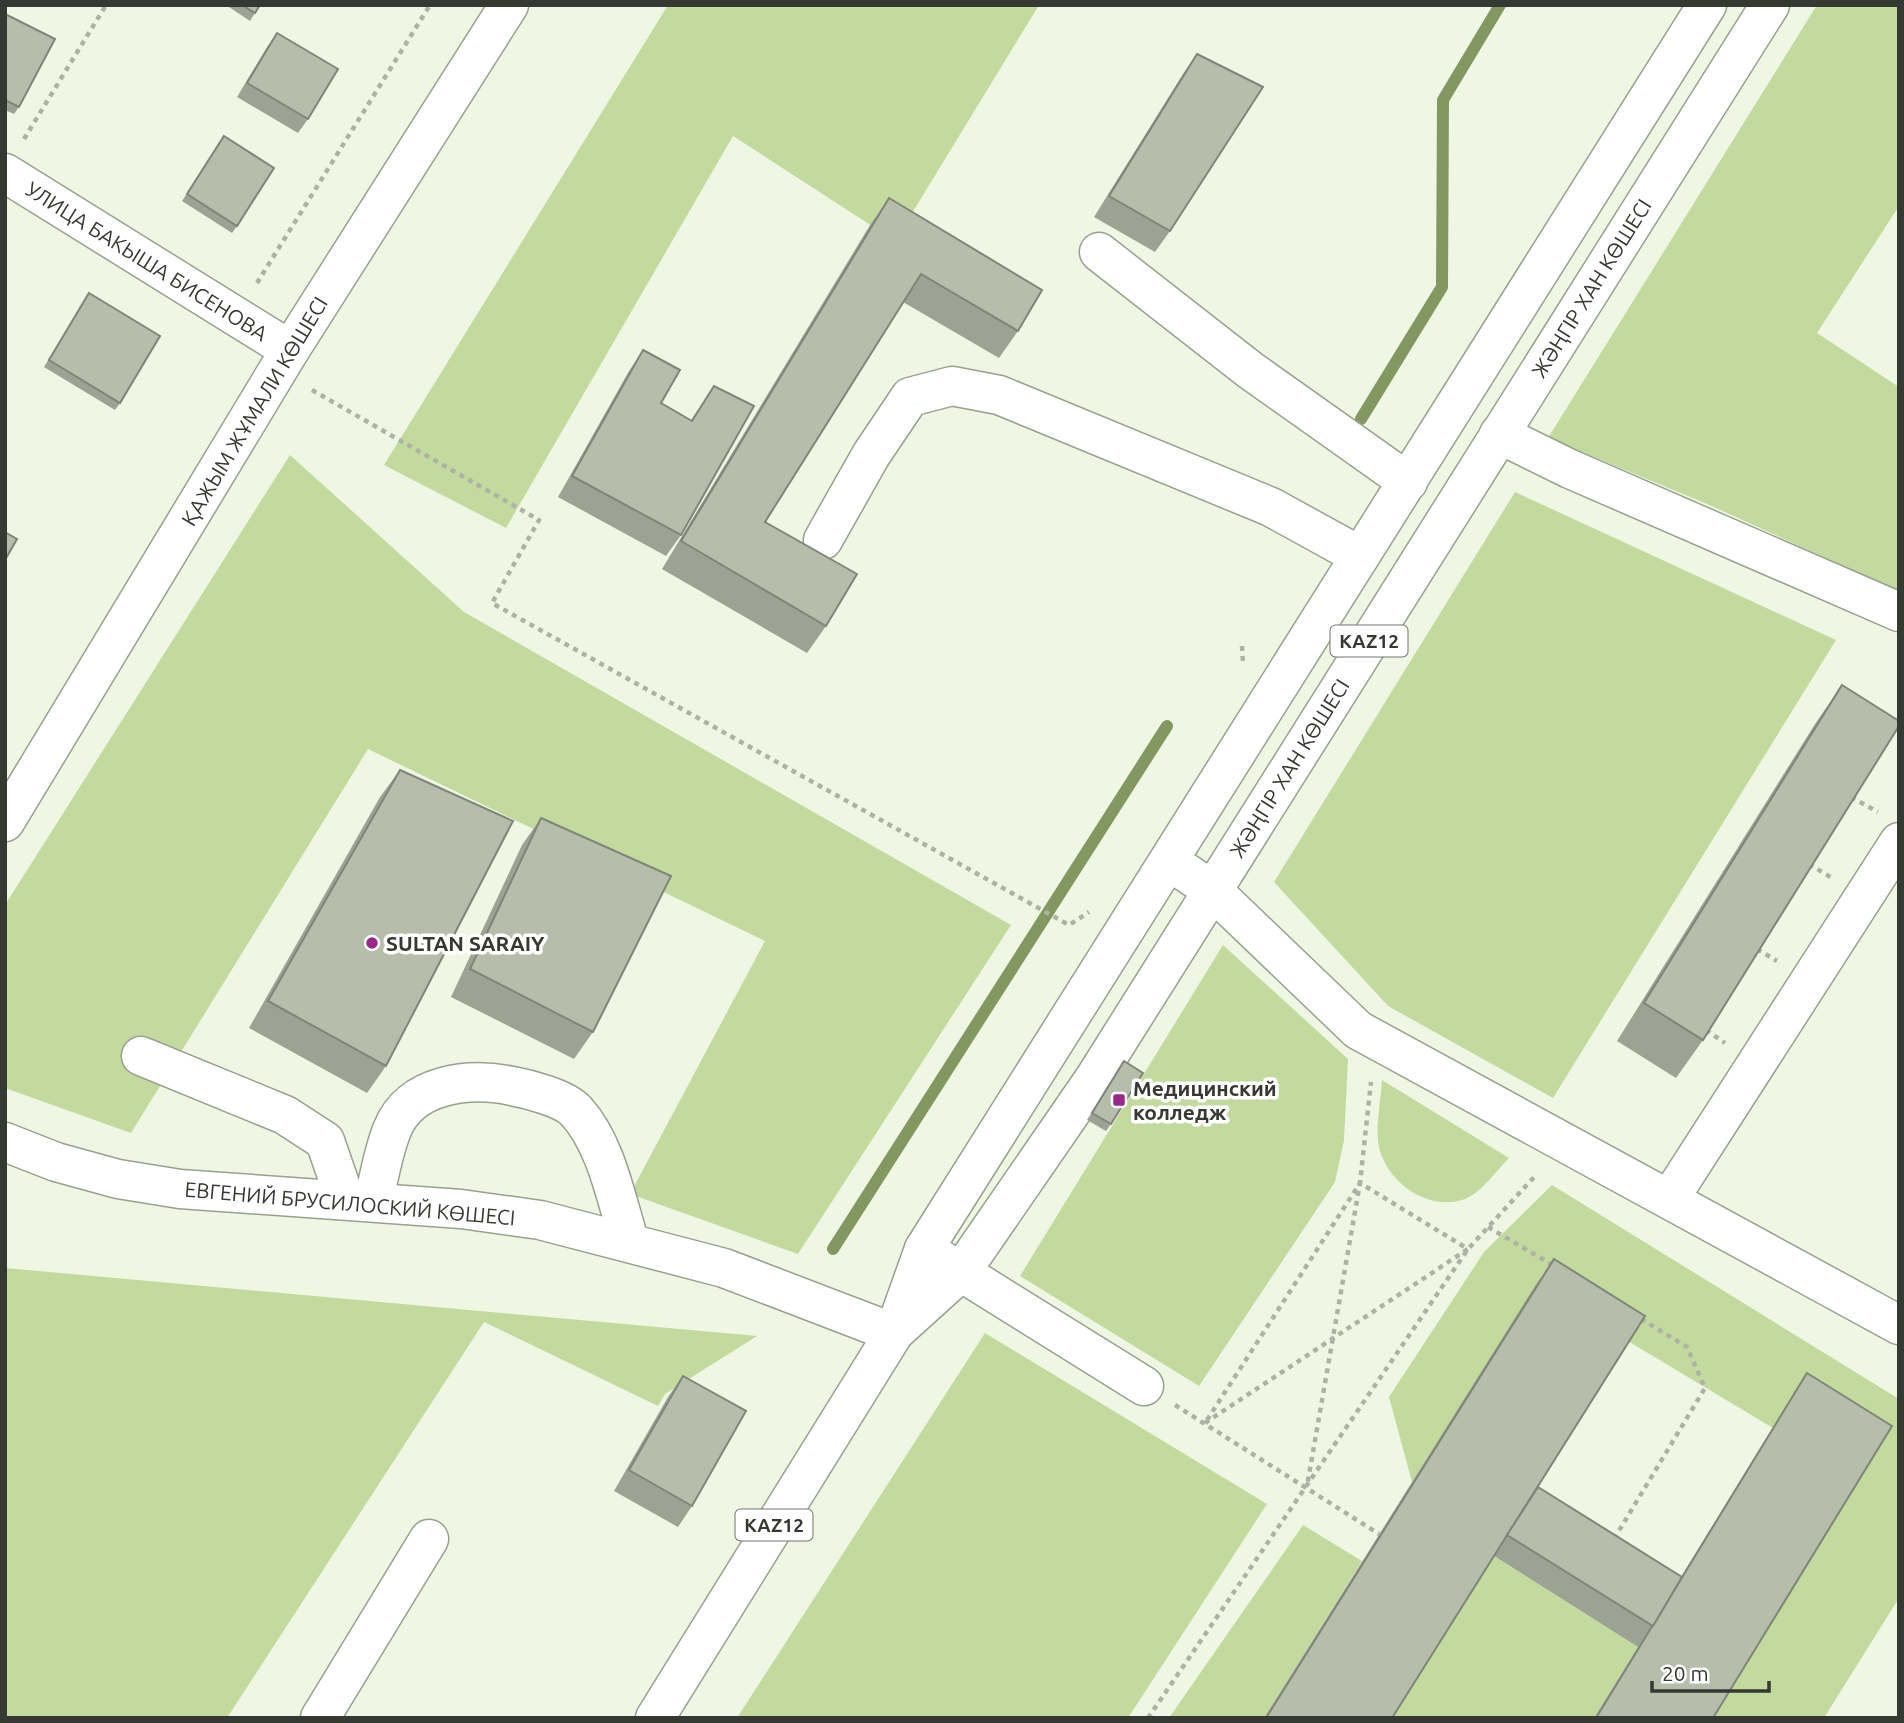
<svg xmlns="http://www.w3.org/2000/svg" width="1904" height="1723" font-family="Ubuntu,sans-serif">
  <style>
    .green { fill: #c2da9e }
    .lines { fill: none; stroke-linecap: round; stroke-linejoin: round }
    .stream { stroke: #839860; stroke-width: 12 }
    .minor-casing { stroke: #98a08e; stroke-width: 41 }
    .major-casing { stroke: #98a08e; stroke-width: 41 }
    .path { stroke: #acb3a4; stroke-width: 4.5; stroke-dasharray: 5 5; stroke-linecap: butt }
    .minor { stroke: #fff; stroke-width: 38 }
    .major { stroke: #fff; stroke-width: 38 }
    .wall { fill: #9da393 }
    .building { fill: #b6beab; stroke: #7f8578; stroke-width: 2 }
    .poi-dot { fill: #992887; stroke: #fff; stroke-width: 2.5 }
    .labels { text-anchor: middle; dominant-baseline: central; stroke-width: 7; stroke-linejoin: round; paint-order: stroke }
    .shield { fill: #fff; stroke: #727470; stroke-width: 2 }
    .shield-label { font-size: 19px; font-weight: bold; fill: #363932 }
    .street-label { font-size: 21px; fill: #363932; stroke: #fff }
    .poi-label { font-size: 21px; font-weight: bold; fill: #363932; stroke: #fff; text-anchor: start }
  </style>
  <rect width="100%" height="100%" fill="#eff7e4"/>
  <g class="green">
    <polygon points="668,5 1039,5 895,241 733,136 506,528 384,465"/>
    <polygon points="1817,5 1899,5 1899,206 1817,333 1899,387 1899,591 1707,504 1548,438"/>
    <polygon points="290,455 464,612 1011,925 798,1254 630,1194 765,941 368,749 131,1133 5,1088 5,905"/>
    <polygon points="1515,492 1836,640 1553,1098 1388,1006 1274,882"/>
    <polygon points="1223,945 1348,1059 1344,1140 1335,1182 1199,1386 1020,1276"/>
    <path d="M1382,1080l127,78c-13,13 -27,34 -44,41 -36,13 -75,-15 -85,-48 -6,-20 1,-50 2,-71z"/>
    <polygon points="1552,1185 1899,1399 1899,1598 1824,1718 1711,1718 1773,1428 1536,1286 1412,1482 1389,1397 1484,1252"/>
    <polygon points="5,1268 757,1336 665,1394 658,1406 484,1322 227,1718 5,1718"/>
    <polygon points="985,1333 1267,1504 1128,1718 737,1718"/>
    <polygon points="1303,1525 1362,1561 1264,1718 1169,1718"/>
    <polygon points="1492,1555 1638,1647 1594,1718 1390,1718"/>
  </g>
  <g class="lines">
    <g class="stream">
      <polyline points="1361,419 1442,287 1443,100 1500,5"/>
      <polyline points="833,1249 1167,726"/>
    </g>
    <g class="minor-casing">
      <g id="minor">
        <polyline points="5,173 290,350"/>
        <polyline points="1099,252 1250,370 1408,482"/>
        <polyline points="1499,434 1570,469 1899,612"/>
        <polyline points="823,540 871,455 910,397 952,386 999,395 1271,507 1360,556"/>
        <polyline points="5,822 290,350 509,5"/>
        <polyline points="1169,861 1212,890 1358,1030 1899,1325"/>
        <polyline points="141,1056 285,1115 325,1141 345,1199"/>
        <polyline points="1670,1198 1899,842"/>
        <path d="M373,1202c6,-23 10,-50 19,-72 18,-47 78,-53 120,-44 16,3 52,12 64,25 31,34 40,89 54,132"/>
        <polyline points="924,1249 1144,1386"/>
        <polyline points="320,1718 429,1539"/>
      </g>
    </g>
    <g class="major-casing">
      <g id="major">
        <polyline points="5,1142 56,1162 118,1179 180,1189 461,1209 540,1220 724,1268 894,1333"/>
        <polyline points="898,1329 961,1272 1094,1079 1770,5"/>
        <polyline points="655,1718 894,1333 924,1249 1707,5"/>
      </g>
    </g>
    <g class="path">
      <polyline points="24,139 106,5"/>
      <polyline points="257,283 430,5"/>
      <polyline points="312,390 539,520 492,603 1069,925 1089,912"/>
      <polyline points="1242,646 1243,664"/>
      <polyline points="1851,797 1878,812"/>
      <polyline points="1809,864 1832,878"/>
      <polyline points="1757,949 1777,961"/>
      <polyline points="1706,1030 1725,1043"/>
      <polyline points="1488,1227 1556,1267"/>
      <polyline points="1175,1405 1379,1534"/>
      <polyline points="1207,1420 1360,1183 1371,1082"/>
      <polyline points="1205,1423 1468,1249 1360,1183 1307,1486"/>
      <polyline points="1614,1539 1705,1388 1687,1347 1638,1317"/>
      <polyline points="1148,1718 1468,1249 1536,1175"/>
    </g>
    <use href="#minor" class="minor"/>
    <use href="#major" class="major"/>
  </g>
  <g class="wall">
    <polygon points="226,5 260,5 250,21"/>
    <polygon points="5,14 19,107 14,114 5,110"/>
    <polygon points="277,33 308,119 298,133 237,97 267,47"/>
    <polygon points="1197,54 1170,231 1155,252 1094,217 1183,74"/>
    <polygon points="224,136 237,226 232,233 182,201"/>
    <polygon points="889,198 1018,331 999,358 903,302 765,522 826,626 807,653 662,569 870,225"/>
    <polygon points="89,293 120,403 115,410 44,367"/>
    <polygon points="643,350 661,403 691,420 714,386 681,535 666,556 558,497 629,371"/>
    <polygon points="1842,685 1703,1040 1676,1078 1617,1041 1815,724"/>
    <polygon points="400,770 386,1066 367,1093 249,1028 380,797"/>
    <polygon points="541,818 593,1032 574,1059 451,997 522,845"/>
    <polygon points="1119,1069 1111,1124 1106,1131 1087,1120"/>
    <polygon points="1554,1259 1538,1487 1681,1577 1797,1388 1807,1373 1713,1718 1594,1718 1638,1647 1494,1556 1392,1718 1264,1718 1535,1286"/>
    <polygon points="683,1376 692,1506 678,1527 614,1491 668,1397"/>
  </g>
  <g class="building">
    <polygon points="242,5 260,5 255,13"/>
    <polygon points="5,14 55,39 19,107 5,100"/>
    <polygon points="277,33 338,69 308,119 247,83"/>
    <polygon points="1197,54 1263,87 1170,231 1109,196"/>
    <polygon points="224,136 274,168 237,226 187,194"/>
    <polygon points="889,198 1042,290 1018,331 921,274 765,522 857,574 826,626 681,541"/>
    <polygon points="89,293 160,336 120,403 49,360"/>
    <polygon points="643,350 680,370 661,403 692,421 714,386 754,406 681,535 572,476"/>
    <polygon points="5,532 17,539 5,560"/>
    <polygon points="1842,685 1899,721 1899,726 1703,1040 1644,1003"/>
    <polygon points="400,770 513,821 386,1066 268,1001"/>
    <polygon points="541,818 671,876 593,1032 470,969"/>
    <polygon points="1124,1061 1143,1073 1111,1124 1092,1113"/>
    <polygon points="1554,1259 1645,1316 1392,1718 1266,1718"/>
    <polygon points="1807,1373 1892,1426 1713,1718 1596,1718"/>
    <polygon points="683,1376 746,1411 692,1506 629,1470"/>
    <polygon points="1538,1487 1682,1577 1653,1626 1507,1535"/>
  </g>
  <g class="poi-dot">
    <circle cx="372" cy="943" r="7"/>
    <rect x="1112" y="1093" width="14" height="14" rx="3.5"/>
  </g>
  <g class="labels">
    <g class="shield">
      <rect x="1330.5" y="625.5" width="77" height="31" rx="5"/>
      <rect x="735.5" y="1509.5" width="77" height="31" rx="5"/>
    </g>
    <g class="shield-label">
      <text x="1369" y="641">KAZ12</text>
      <text x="774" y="1525">KAZ12</text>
    </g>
    <g class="street-label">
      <text transform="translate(147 261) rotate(32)">УЛИЦА БАКЫША БИСЕНОВА</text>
      <text transform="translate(1591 288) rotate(-58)">ЖӘҢГІР ХАН КӨШЕСІ</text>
      <text transform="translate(254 411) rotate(-59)">ҚАЖЫМ ЖҰМАЛИ КӨШЕСІ</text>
      <text transform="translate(1289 768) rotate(-58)">ЖӘҢГІР ХАН КӨШЕСІ</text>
      <text transform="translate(350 1203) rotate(5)">ЕВГЕНИЙ БРУСИЛОСКИЙ КӨШЕСІ</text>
    </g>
    <g class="poi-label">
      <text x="386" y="943">SULTAN SARAIY</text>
      <text x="1133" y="1088">Медицинский<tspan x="1133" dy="24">колледж</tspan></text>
    </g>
  </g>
  <rect width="1904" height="1723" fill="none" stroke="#363932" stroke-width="14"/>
  <path d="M1652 1681v10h117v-10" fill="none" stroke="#363932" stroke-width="3.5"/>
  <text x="1662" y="1681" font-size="21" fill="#363932" stroke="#ffffff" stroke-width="5" paint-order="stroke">20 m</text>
</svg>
